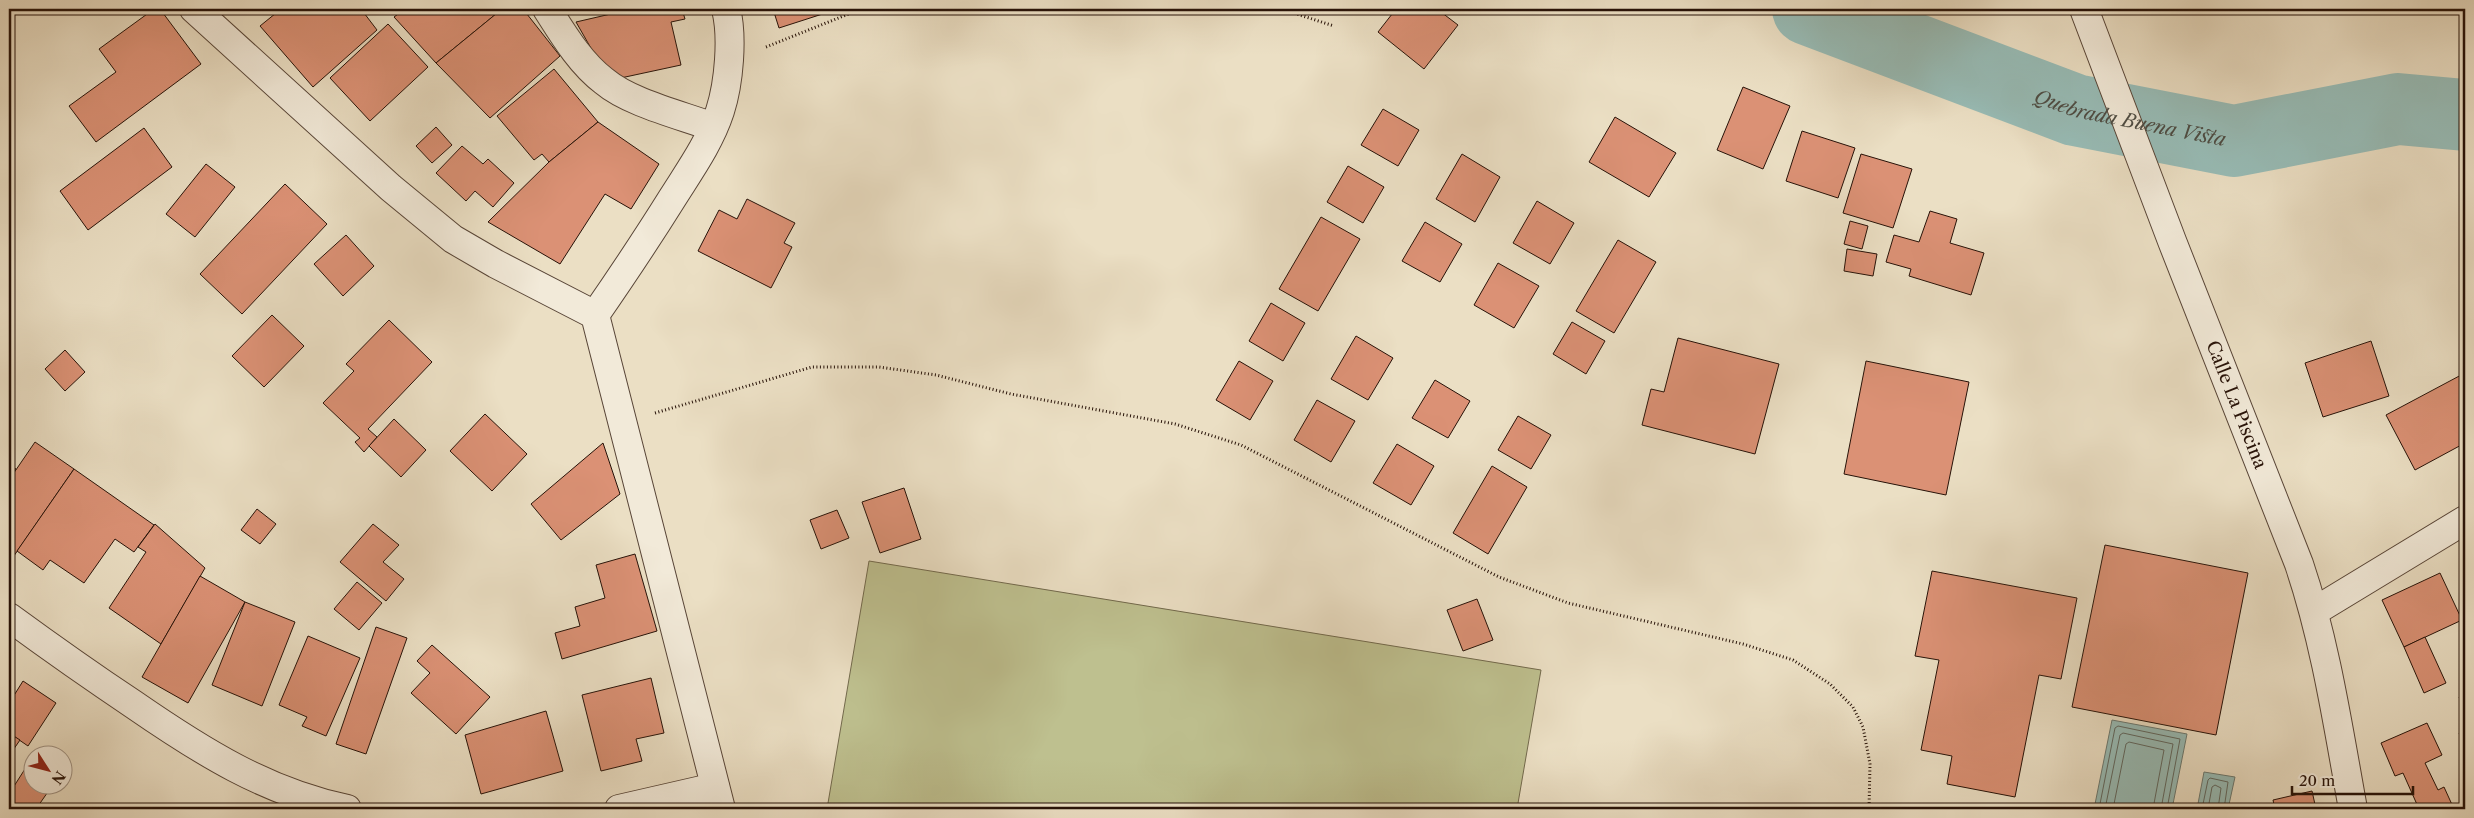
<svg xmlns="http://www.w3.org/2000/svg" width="2474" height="818" font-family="'Libre Caslon Text',serif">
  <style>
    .green { fill: #bec08f; stroke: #72694c }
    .water { fill: #98bcb6; stroke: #6b7870 }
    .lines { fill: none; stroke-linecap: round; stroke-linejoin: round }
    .shore { stroke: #60675f; stroke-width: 1 }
    .river { stroke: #98bcb6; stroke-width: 72 }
    .building { fill: #db9175; stroke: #271208 }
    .minor-casing { stroke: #584537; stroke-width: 30 }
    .path { stroke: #271208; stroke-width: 3; stroke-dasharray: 1 2.5; stroke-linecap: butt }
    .minor { stroke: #f2ead9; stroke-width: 28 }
    .labels { text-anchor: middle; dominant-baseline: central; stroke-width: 4.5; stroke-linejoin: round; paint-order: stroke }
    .street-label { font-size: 18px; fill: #271208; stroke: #f2ead9 }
    .water-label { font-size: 19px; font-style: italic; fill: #4f4e45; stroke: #f2ead9 }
  </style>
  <rect width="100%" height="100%" fill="#ebdfc4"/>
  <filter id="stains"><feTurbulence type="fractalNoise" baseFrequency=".004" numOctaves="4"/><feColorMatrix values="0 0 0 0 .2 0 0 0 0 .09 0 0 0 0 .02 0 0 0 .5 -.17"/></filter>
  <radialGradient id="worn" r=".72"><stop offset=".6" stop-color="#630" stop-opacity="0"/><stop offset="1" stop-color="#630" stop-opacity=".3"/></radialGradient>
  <polygon class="green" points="869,561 1541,670 1517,809 827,809"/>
  <g class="water">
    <polygon points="2112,720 2187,734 2172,809 2094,809"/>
    <polygon points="2204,772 2235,777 2228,809 2197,809"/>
  </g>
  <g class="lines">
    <g class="shore">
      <polyline points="2099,809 2115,728 2118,726 2180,739 2167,809"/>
      <polyline points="2105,809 2120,735 2123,733 2173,744 2161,809"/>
      <polyline points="2113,809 2126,744 2129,742 2164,750 2153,809"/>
      <polyline points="2202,809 2208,780 2210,778 2228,782 2224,809"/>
      <polyline points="2208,809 2212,787 2215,785 2221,788 2218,809"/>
    </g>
    <path class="river" id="s1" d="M1808,9l267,101 159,31 164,-32 67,6"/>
  </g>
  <g class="building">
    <polygon points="154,9 160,9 201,64 96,142 69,106 116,72 99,49"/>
    <polygon points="281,9 361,9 377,30 313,87 260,26"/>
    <polygon points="405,9 502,9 436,63 394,17"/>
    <polygon points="502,9 523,9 560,56 490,118 436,63"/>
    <polygon points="614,9 682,9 685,19 671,22 681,65 616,79 600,64 576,22 615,13"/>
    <polygon points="773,9 838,9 779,28"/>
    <polygon points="1396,9 1437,9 1458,25 1424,69 1378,32"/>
    <polygon points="388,24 428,67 370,121 330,78"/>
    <polygon points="554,69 598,122 549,162 542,154 534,160 497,116"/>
    <polygon points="1743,87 1790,106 1763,169 1717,150"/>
    <polygon points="1383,109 1419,130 1398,166 1361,145"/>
    <polygon points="1615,117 1676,153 1649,197 1589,162"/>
    <polygon points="598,122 659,164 631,209 605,194 560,264 488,222 549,162"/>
    <polygon points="436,127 452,145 432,163 416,146"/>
    <polygon points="144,128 172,167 88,230 60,191"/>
    <polygon points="1802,131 1855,148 1838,198 1786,181"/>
    <polygon points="462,146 483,164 488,159 514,183 493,207 475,191 466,201 436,173"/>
    <polygon points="1462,154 1500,177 1475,222 1436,199"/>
    <polygon points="1861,154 1912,169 1893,228 1843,213"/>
    <polygon points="206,164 235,187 195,237 166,214"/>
    <polygon points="1348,166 1384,187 1363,223 1327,202"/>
    <polygon points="285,184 327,224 242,314 200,274"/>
    <polygon points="747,199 795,223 784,243 792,247 771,288 698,251 719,210 737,219"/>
    <polygon points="1537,201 1574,223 1550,264 1513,243"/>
    <polygon points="1930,211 1957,219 1950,243 1984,253 1971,295 1909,276 1911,269 1886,262 1894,235 1919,242"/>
    <polygon points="1321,217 1360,239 1318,311 1279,289"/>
    <polygon points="1850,221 1868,226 1862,249 1844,244"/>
    <polygon points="1425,222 1462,244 1440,282 1402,261"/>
    <polygon points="346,235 374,266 343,296 314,264"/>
    <polygon points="1618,240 1656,262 1614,333 1576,311"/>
    <polygon points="1847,249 1877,254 1873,276 1844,271"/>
    <polygon points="1498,263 1539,286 1514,328 1474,305"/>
    <polygon points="1271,303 1305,323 1283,361 1249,341"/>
    <polygon points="272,315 304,346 264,387 232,356"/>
    <polygon points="389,320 432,362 368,429 377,437 364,452 355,442 360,438 323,403 354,371 346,364"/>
    <polygon points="1572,322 1605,341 1586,374 1553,354"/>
    <polygon points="1356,336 1393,358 1368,400 1331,379"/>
    <polygon points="1678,338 1779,364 1755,454 1642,425 1651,389 1664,392"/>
    <polygon points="2371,341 2389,396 2323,417 2305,363"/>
    <polygon points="65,350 85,372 65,391 45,369"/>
    <polygon points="1239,361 1273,381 1250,420 1216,400"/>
    <polygon points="1866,361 1969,382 1946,495 1844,474"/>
    <polygon points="2463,374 2465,378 2465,443 2415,470 2386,415"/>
    <polygon points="1435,380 1470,401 1448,438 1412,418"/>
    <polygon points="1317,400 1355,421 1331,462 1294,440"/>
    <polygon points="485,414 527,454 492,491 450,451"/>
    <polygon points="1518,416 1551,435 1531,469 1498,450"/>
    <polygon points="394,419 426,450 401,477 369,446"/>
    <polygon points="35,442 74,469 9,563 9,480"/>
    <polygon points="603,443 620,494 561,540 531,504"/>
    <polygon points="1397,444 1434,466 1411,505 1373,483"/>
    <polygon points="9,464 16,469 9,480"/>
    <polygon points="1492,466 1527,487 1488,554 1453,533"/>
    <polygon points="74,469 154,525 134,552 115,539 84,583 50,560 43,570 17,551"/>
    <polygon points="904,488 921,539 880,553 862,502"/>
    <polygon points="257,509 276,524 260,544 241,530"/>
    <polygon points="837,510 849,538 821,549 810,520"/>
    <polygon points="155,524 205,568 161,644 109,608 146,552 138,547"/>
    <polygon points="373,524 399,545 383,562 404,579 386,601 340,562"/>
    <polygon points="2105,545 2248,573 2216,735 2072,707"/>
    <polygon points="635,554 657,631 562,659 555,633 580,626 575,607 605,598 596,565"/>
    <polygon points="1932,571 2077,598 2061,679 2039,675 2015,797 1947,784 1952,756 1921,750 1939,660 1915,656"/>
    <polygon points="2440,573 2462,620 2404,647 2382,600"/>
    <polygon points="200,576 245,602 188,703 142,677"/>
    <polygon points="357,582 382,603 359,630 334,609"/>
    <polygon points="1477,599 1493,640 1463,651 1447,610"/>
    <polygon points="245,602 295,622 262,706 212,685"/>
    <polygon points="376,627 407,638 366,754 336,744"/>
    <polygon points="308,636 360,658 326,736 302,726 307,717 279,705"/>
    <polygon points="2425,637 2446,683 2424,693 2404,647"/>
    <polygon points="432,645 490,697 456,734 411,693 430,673 417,661"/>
    <polygon points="651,678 664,733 636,739 642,761 601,771 582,695"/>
    <polygon points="23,681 56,703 28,746 9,733 9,694 13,697"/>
    <polygon points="2465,693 2465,708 2459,697"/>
    <polygon points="546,711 563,771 481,794 465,735"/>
    <polygon points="2427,723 2442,755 2425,763 2438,790 2444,787 2454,809 2419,809 2403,773 2395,776 2381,743"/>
    <polygon points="2465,729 2465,743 2459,733"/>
    <polygon points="9,733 20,740 9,756"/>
    <polygon points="32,758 32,786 52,786 36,809 9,809 9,794"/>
    <polygon points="2312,791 2316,809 2275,809 2273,800"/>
  </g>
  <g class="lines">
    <g class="minor-casing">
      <g id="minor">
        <polyline points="194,9 391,188 453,239 496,264 595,315 721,809"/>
        <path d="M547,9c16,25 33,54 57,72 26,22 77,34 109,46"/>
        <path id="s2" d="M2084,9l88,232 127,323c27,80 39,163 54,245"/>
        <path d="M595,315c27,-39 53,-78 78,-118 17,-27 37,-55 47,-86 9,-28 13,-74 6,-102"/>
        <polyline points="2315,611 2465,520"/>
        <path d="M9,617c41,30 82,59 124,87 68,47 133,88 214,105"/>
        <polyline points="619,809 715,787"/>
      </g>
    </g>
    <g class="path">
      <polyline points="1281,9 1334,26"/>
      <polyline points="766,47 861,9"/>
      <polyline points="655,413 812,367 879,367 936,375 1011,394 1175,424 1241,445 1499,577 1568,603 1743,644 1793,660 1830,684 1853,707 1863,727 1870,764 1869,809"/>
    </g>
    <use href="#minor" class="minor"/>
  </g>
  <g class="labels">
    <g class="street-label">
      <text stroke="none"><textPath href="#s2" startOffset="424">Calle La Piscina</textPath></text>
    </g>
    <g class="water-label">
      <text stroke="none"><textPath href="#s1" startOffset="341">Quebrada Buena Vista</textPath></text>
    </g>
  </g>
  <rect width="2474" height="818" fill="none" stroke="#ebdfc4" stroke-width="30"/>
  <rect x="10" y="10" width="2454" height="798" fill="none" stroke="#271208" stroke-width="2.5"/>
  <rect x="15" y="15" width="2444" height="788" fill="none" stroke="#271208"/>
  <g transform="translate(48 770) rotate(126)"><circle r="24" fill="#f2ead9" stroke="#a19485"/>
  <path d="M0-4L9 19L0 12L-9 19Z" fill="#8f2418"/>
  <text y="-8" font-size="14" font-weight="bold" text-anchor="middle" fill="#271208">N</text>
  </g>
  <path d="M2292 786v8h121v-8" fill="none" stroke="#271208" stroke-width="2.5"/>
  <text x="2299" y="786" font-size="15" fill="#271208" stroke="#f2ead9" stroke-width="4" paint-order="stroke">20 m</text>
  <rect width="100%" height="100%" filter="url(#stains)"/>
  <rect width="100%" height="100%" fill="url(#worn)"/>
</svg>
